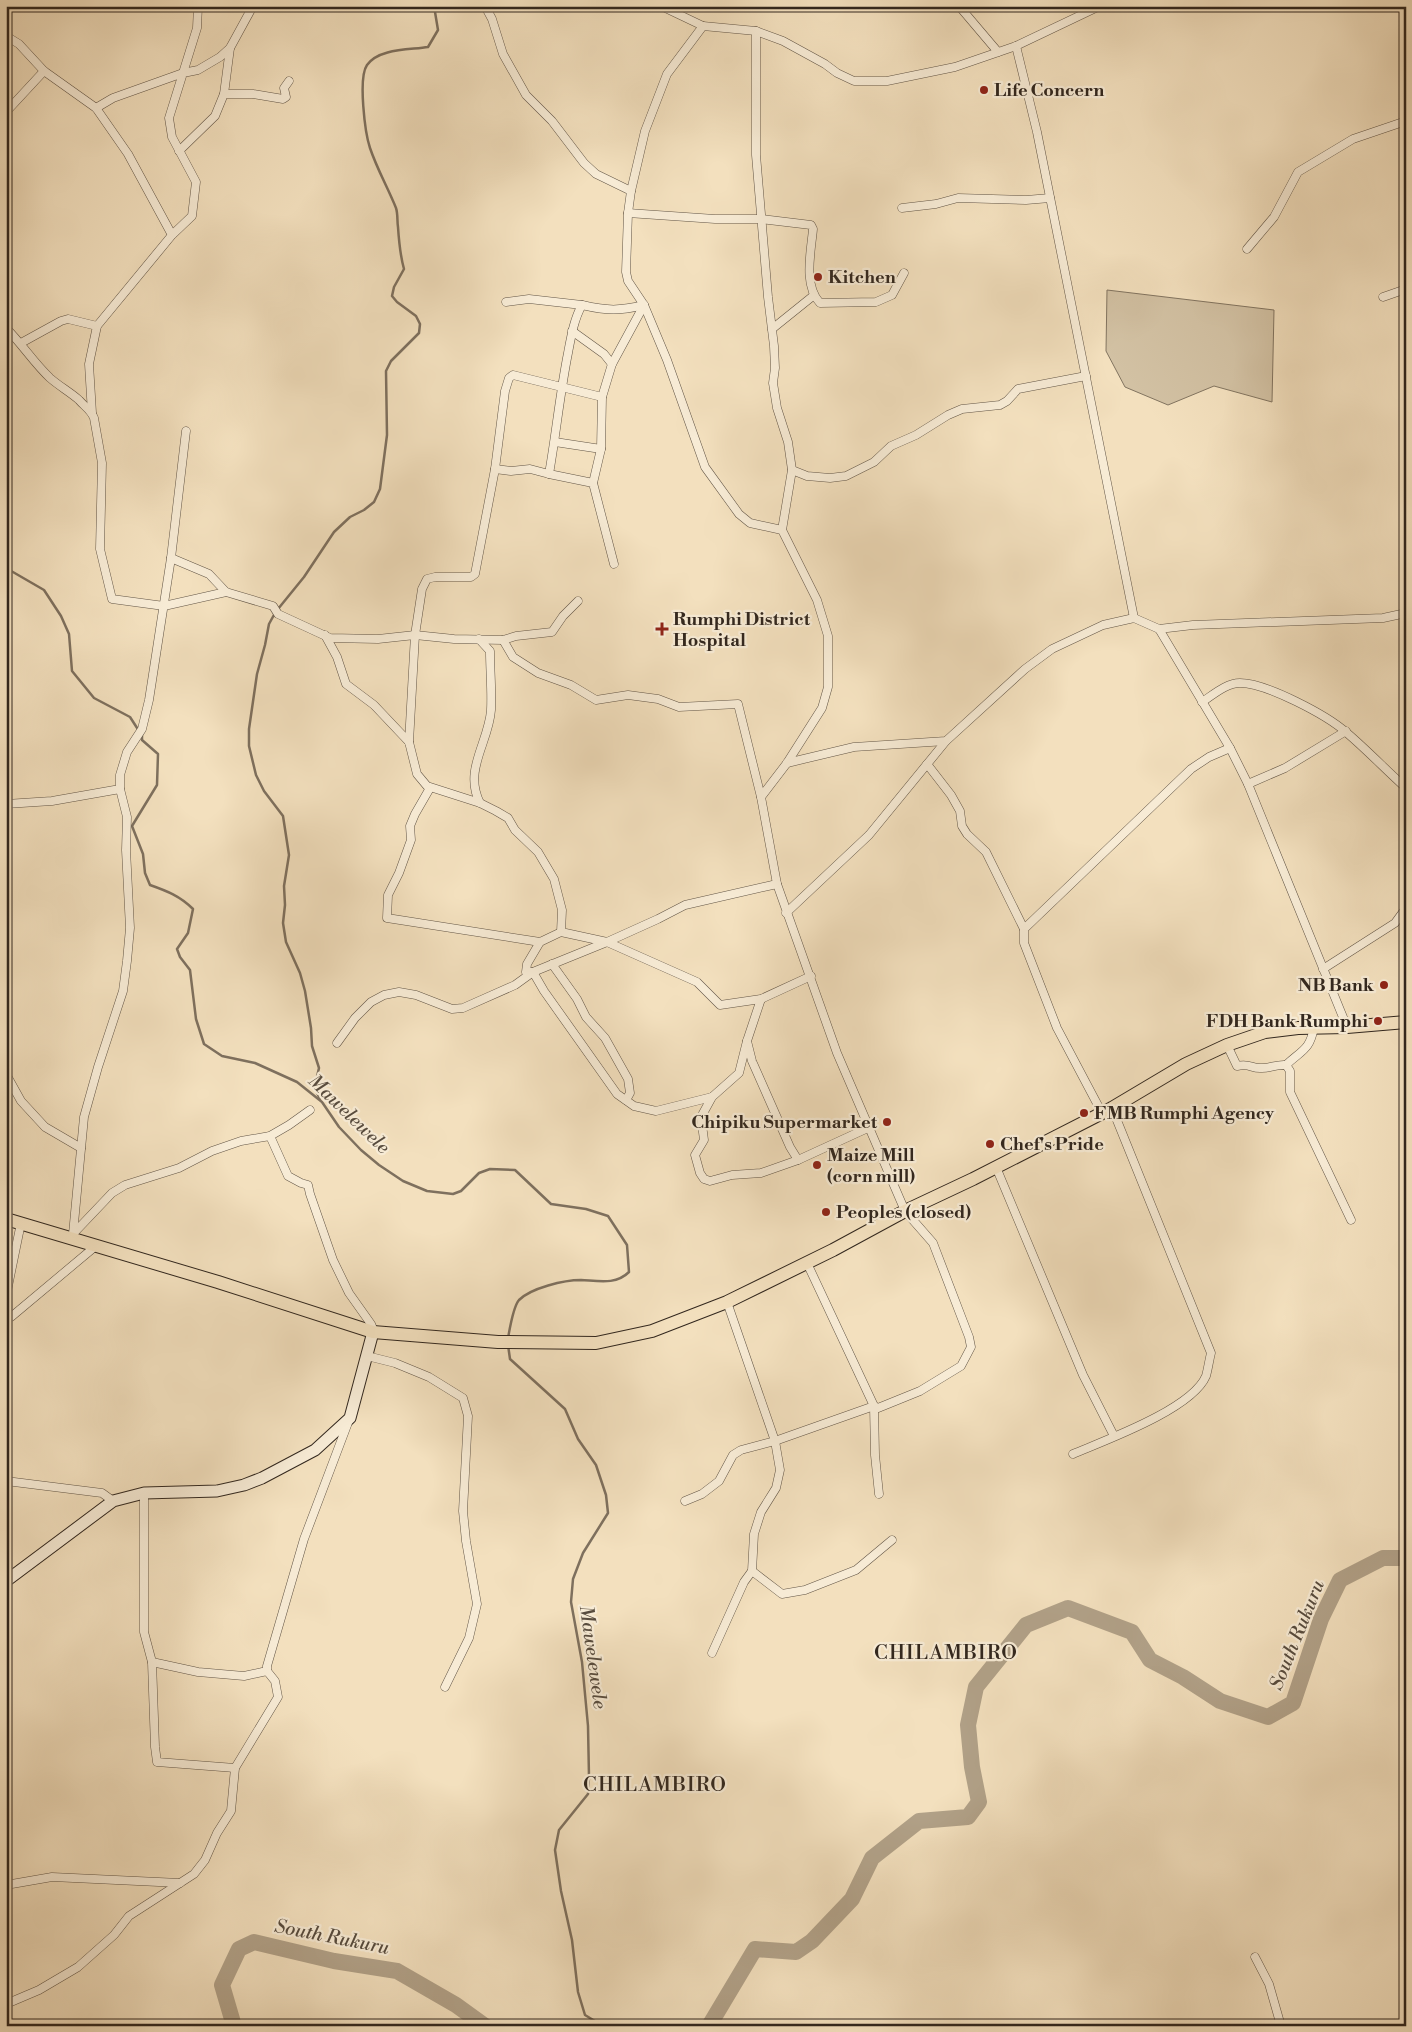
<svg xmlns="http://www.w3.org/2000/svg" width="1412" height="2032" font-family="'Libre Bodoni',serif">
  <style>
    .green { fill: #d2c1a3; stroke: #827460 }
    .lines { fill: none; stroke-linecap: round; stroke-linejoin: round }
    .stream { stroke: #7e705e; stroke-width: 2.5 }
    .river { stroke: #b1a188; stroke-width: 16 }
    .street-casing { stroke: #625546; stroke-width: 9 }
    .secondary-casing { stroke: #32271e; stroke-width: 13 }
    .primary-casing { stroke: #32271e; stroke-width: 14 }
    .street { stroke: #f7ebd5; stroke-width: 8 }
    .secondary { stroke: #f7ebd5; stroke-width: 11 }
    .primary { stroke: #f3e0be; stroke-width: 12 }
    .poi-dot { fill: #8f2418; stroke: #f7ebd5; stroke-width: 2 }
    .labels { text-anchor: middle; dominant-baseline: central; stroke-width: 4.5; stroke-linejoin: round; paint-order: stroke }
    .poi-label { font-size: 18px; font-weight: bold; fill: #32271e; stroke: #f7ebd5; text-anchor: start }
    .water-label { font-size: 19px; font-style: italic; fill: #584c3e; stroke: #f7ebd5 }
    .quarter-label { font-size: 20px; letter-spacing: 1px; fill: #32271e; stroke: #f7ebd5 }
  </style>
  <rect width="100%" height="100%" fill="#f3e0be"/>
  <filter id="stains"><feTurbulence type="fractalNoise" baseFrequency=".004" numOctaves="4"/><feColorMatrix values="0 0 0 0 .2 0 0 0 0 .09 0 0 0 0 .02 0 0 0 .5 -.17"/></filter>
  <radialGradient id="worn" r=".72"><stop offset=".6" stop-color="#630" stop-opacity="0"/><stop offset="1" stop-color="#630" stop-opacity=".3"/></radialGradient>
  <polygon class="green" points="1107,290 1274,310 1272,402 1214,386 1168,405 1125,387 1106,351"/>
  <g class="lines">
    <g class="stream">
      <polyline points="6,568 44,590 61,616 69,634 72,671 94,698 130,717 139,731"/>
      <path d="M278,609l26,-32 30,-45 16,-15 14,-7 10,-8 6,-13 7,-54 -1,-64 5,-10 28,-28 1,-9 -4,-8 -19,-14 -5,-6 2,-9 10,-18c-4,-14 -5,-27 -6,-42 -1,-6 0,-13 -2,-19 -8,-20 -19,-39 -26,-60 -5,-15 -12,-70 -3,-83 12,-17 43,-15 61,-18l10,-17 -4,-24"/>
      <polyline points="275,613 269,624 265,645 257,674 249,729 249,746 256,775 264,791 283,816 289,855 284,886 285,905 283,923 286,942 300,973 305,991 311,1028 312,1046 319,1068 315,1085 317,1093 320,1099"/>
      <path d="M142,735v5l16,14 -1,31 -25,41 11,28 2,19 5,12c17,6 30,11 43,24l-5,24 -11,16 3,8 10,13 6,49 8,25 18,12 33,7 42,19 25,20 17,25 22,23 18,15 24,16 24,10 26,3 8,-3 18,-18 11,-4 25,1 36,34 35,5 22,7 19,29 2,27c-13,13 -30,9 -48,8 -17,0 -50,8 -62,20 -6,7 -9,28 -11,38"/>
      <polyline points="508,1345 510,1359 565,1409 578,1439 596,1465 606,1495 608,1513 583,1553 573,1579 571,1602 582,1662 588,1726 589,1777 588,1794 559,1830 555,1850 561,1891 572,1940 578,1992 585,2015 603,2026"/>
    </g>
    <g class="river">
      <polyline points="234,2026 222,1985 239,1949 254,1942 334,1961 397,1971 456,2005 485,2026"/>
      <polyline points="709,2026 755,1949 796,1952 812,1941 852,1899 872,1858 919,1821 968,1817 979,1802 972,1767 968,1725 976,1687 1026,1625 1068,1608 1132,1632 1150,1660 1183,1677 1220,1701 1268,1717 1293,1703 1321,1619 1340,1580 1383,1558 1406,1558"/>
    </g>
    <g class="street-casing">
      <g id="street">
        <polyline points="485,6 492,19 503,54 526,95 552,121 584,163 596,174 631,191"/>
        <polyline points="661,6 703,26"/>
        <polyline points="959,6 998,52"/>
        <polyline points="756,31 756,155 768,297 774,346 775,368 773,383 777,408 788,442 792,470 782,530"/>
        <polyline points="6,36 19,44 44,71 96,108 128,154 172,235"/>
        <polyline points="1016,46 1037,132 1134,618"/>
        <polyline points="224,94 230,48"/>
        <polyline points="96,108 113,98 183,73 197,28 198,6"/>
        <polyline points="6,112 44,71"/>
        <polyline points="179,151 215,116 224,94 253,94 283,99 286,97 284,88 289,81"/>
        <polyline points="902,208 936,204 958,198 1026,200 1050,198"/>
        <path d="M628,213l87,6h46l50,6 2,4c-2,23 -10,56 7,74l56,-1 16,-7 12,-22"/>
        <polyline points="1247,249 1274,217 1298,172 1353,139 1406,121"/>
        <polyline points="1383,297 1406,289"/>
        <polyline points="506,302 529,299 582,305"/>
        <path d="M6,328c16,16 28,35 44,50 9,8 20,14 29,22 5,6 12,10 15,18l8,45 -2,86 12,50 52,7 62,-14"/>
        <polyline points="772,329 813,296"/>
        <polyline points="572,331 604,354 612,364"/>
        <polyline points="21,343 61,321 68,319 97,326"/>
        <polyline points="92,413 89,364 97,326 172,235 192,216 196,182 172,137 169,118 183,73 198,70 220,57 230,48 253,6"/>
        <polyline points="555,442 601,449"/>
        <polyline points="495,469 511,471 530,469 549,474"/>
        <polyline points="792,470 807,476 830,478 846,476 874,462 891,446 916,435 948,415 962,409 1000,405 1007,401 1018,389 1086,376"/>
        <polyline points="593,483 601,449 602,397 612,364 644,305"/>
        <polyline points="171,558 209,574 226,592 273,606 278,614 330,638 378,639 415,635 454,639 503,640 516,636 552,632 563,616 578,601"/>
        <path d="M614,564l-21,-81 -44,-9c7,-40 11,-81 19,-121 3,-16 6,-34 14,-48 26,6 37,6 62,0"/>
        <polyline points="1159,629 1230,748 1248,784 1347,1027"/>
        <polyline points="325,635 337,657 346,684 374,705 409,742 417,774 427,786 480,803 496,811 508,818 515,830 538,852 554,879 562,910 561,932 607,942 697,982 720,1005 761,999 811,976"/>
        <path d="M479,639l11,12c0,20 2,39 1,59 -2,32 -28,60 -11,93"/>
        <polyline points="503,640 513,657 538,673 571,685 596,700 628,695 658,699 679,707 738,704 761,797"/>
        <path d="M1202,702c11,-7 24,-19 38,-19 26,0 87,32 107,50 20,17 39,37 59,55"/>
        <polyline points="409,742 415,635 422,589 427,579 435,577 471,577 475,574 495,469 505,391 509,378 513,375 602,397"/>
        <polyline points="787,763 854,747 946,741 1025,669 1052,649 1103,625 1134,618 1159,629 1193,625 1383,618 1406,613"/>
        <polyline points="927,764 951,795 960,811 962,826 967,834 986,852 1024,929"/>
        <polyline points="1248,784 1285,768 1346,731"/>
        <polyline points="430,788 415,814 410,826 411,840 399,873 388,895 387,918 540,942 561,932"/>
        <polyline points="6,804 52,801 120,789"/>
        <polyline points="786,913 869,835 946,741"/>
        <polyline points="540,942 527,964 526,972 533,972 544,991 617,1094 634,1106 656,1111 712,1097 739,1073 747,1041"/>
        <polyline points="552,964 577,999 586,1017 605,1038 628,1079 630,1093 626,1100"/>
        <polyline points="1323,969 1395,923 1406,908"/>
        <polyline points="761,999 747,1041 752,1061 790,1147 798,1160 870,1127"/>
        <polyline points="337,1043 355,1018 371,1002 384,995 399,992 416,995 452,1009 463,1008 515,985 533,972 607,942 658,919 685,905 777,884"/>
        <path d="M1227,1045l10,21c14,-3 14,3 25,2 9,0 15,-4 24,-3l4,6v21l61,128"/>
        <path d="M1286,1065c16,-15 24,-15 28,-38"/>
        <polyline points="6,1074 21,1101 45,1127 81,1148"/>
        <polyline points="712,1097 701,1117 704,1140 695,1155 700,1173 704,1179 710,1181 732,1175 761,1173 798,1160"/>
        <polyline points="1102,1113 1057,1028 1024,943 1024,929 1191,769 1209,757 1230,748"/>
        <polyline points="270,1136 288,1176 301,1183 308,1185 310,1194 333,1260 349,1293 371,1324 373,1329 373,1332"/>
        <polyline points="996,1167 1083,1375 1114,1436"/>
        <polyline points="73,1234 112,1193 125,1185 179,1168 212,1151 241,1141 270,1136 289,1125 310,1110"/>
        <polyline points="71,1237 73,1234 84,1117 98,1067 123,991 127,961 130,928 126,850 127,817 120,789 120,775 127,752 142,729 149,700 171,558 186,431"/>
        <polyline points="807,1263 874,1406 875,1455 879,1494"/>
        <polyline points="6,1296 21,1223"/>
        <polyline points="6,1317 11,1317 97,1245"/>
        <polyline points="367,1356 395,1363 429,1377 463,1398 468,1416 463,1511 466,1541 477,1604 469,1638 445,1687"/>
        <path d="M1073,1454c33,-14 119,-45 133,-78 2,-7 3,-15 5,-23l-99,-245"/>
        <polyline points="6,1481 102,1493 113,1501"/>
        <polyline points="144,1493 144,1632 152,1662 155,1747 157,1762 235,1768"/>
        <polyline points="685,1501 702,1494 719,1481 733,1455 741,1450 775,1441 874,1406 878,1408 920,1391 961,1366 971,1347 969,1337 933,1243 905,1211 837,1053 777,884 761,797 787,763 822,708 828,687 828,636 817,600 782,530 750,523 739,514 705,467 667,360 644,305 628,281 626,272 628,213 631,191 645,131 667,74 703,26 756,31 783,41 825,64 837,73 854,81 887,81 955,67 1016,46 1100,6"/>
        <polyline points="752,1571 782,1594 805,1590 856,1570 892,1540"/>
        <polyline points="712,1653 744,1582 752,1571 754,1534 761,1512 776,1488 780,1470 775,1441 727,1302"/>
        <polyline points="152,1662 198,1672 244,1676 267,1671"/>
        <polyline points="6,1885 52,1877 180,1883"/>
        <polyline points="1255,1957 1269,1984 1281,2026"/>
        <polyline points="6,2004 39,1990 78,1967 114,1935 129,1916 194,1874 205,1860 217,1833 231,1811 235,1768 278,1697 275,1681 267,1671 267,1666 304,1539 349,1420"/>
      </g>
    </g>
    <g class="secondary-casing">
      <polyline id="secondary" points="6,1581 113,1501 144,1493 217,1491 244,1485 262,1478 315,1450 350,1418 373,1332"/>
    </g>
    <g class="primary-casing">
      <polyline id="primary" points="6,1219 218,1282 373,1332 498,1342 596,1343 652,1331 727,1302 833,1250 905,1211 973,1179 1112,1108 1186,1064 1227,1045 1265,1032 1298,1028 1347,1027 1406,1022"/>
    </g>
    <use href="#street" class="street"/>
    <use href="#secondary" class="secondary"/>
    <use href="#primary" class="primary"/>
  </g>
  <g class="poi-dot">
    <circle cx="984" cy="90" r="5"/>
    <circle cx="818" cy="277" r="5"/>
    <path d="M659.5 621.5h5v5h5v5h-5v5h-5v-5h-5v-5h5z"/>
    <circle cx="1384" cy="985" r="5"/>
    <circle cx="1378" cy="1021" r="5"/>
    <circle cx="1084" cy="1113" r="5"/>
    <circle cx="887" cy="1122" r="5"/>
    <circle cx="990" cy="1144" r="5"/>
    <circle cx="817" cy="1165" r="5"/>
    <circle cx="826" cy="1212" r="5"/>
  </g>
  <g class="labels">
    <g class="poi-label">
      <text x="994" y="90">Life Concern</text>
      <text x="828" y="277">Kitchen</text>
      <text x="673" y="619">Rumphi District<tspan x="673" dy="21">Hospital</tspan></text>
      <text x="1374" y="985" text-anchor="end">NB Bank</text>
      <text x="1368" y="1021" text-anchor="end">FDH Bank Rumphi</text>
      <text x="1094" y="1113">FMB Rumphi Agency</text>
      <text x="877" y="1122" text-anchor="end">Chipiku Supermarket</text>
      <text x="1000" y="1144">Chef's Pride</text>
      <text x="827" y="1155">Maize Mill<tspan x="827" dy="21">(corn mill)</tspan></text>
      <text x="836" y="1212">Peoples (closed)</text>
    </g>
    <g class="water-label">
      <text transform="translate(349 1114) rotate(44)">Mawelewele</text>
      <text transform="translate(1297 1635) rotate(-68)">South Rukuru</text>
      <text transform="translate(593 1657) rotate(82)">Mawelewele</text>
      <text transform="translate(332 1937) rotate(11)">South Rukuru</text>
    </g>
    <g class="quarter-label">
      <text x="946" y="1653">CHILAMBIRO</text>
      <text x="655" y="1785">CHILAMBIRO</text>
    </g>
  </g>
  <rect width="1412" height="2032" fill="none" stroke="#f3e0be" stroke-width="25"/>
  <rect x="8" y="8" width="1397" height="2017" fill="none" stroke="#32271e" stroke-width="2.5"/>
  <rect x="12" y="12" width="1387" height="2007" fill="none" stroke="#32271e"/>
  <rect width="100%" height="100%" filter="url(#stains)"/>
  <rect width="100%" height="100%" fill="url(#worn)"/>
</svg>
